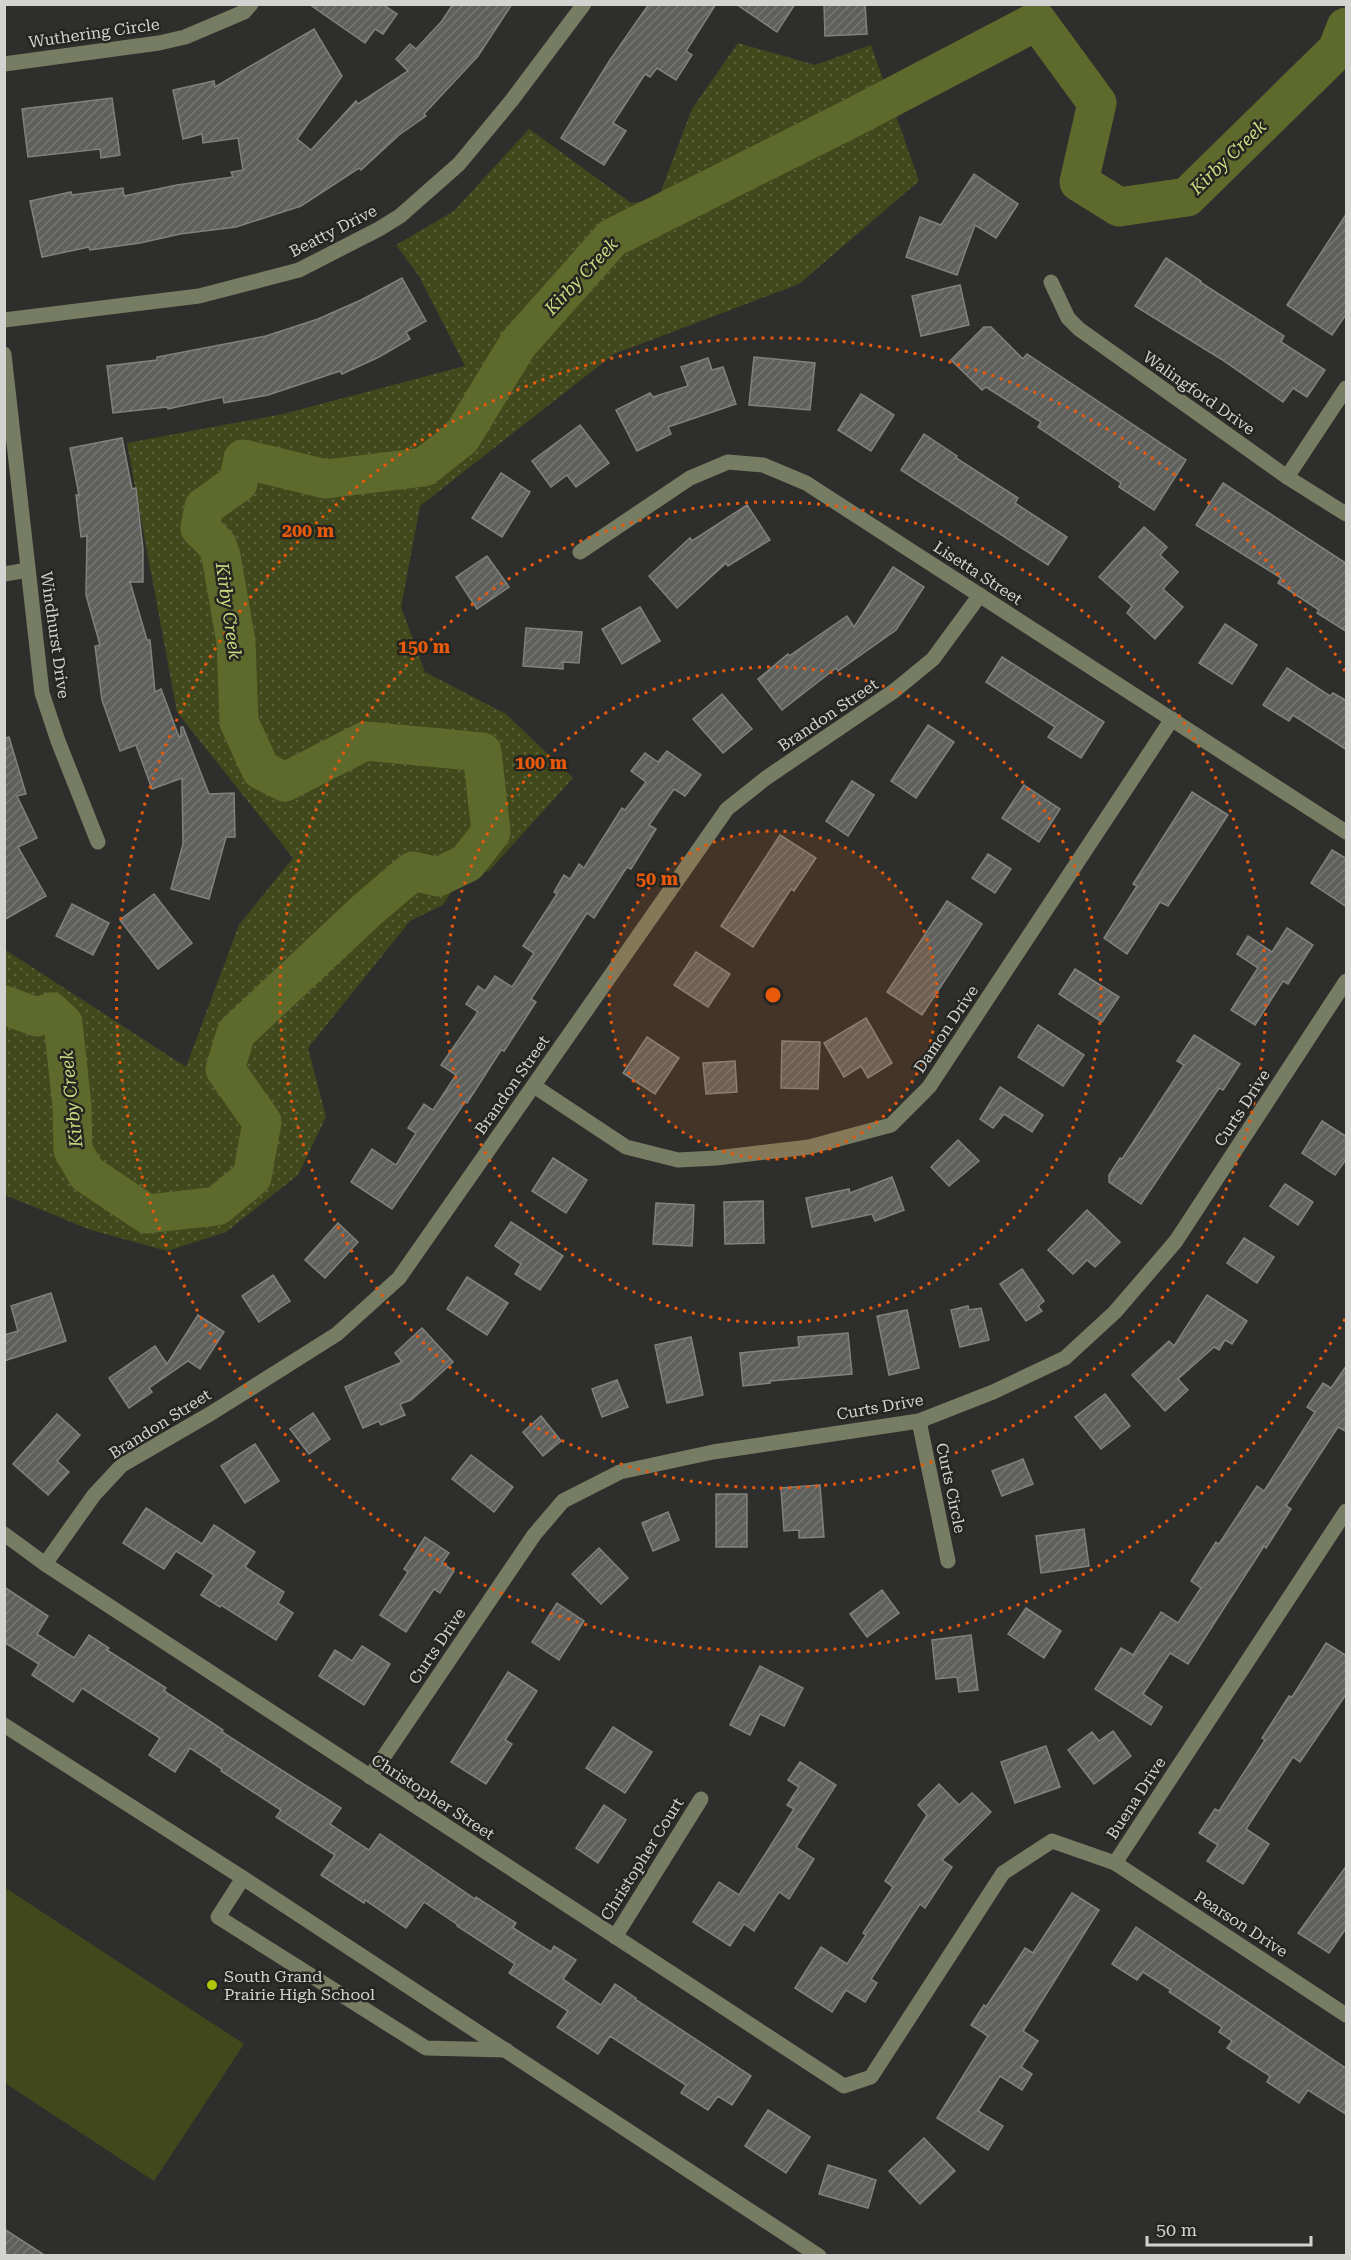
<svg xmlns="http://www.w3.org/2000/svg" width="1351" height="2260" font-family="'Roboto Serif',serif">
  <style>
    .grass { fill: url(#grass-dots) }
    .pitch { fill: #41491c }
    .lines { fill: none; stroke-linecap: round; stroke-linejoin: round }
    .stream { stroke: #5e692c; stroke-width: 7 }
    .river { stroke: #5e692c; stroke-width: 39 }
    .building { fill: url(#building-hatch); stroke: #80827d; stroke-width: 1.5 }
    .minor { stroke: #777d63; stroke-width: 15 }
    .ring { fill: none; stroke: #e8590c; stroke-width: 3; stroke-dasharray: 3 6 }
    .poi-dot { fill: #aec60b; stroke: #252622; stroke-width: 2 }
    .labels { text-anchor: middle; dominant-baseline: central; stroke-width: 5; stroke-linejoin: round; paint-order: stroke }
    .street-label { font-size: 16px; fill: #d3d3d1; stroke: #252622 }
    .poi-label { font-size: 16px; fill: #d3d3d1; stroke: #252622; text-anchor: start }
    .water-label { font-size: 18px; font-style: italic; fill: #cadc82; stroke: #252622 }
    .centre { fill: #e8590c; stroke: #252622; stroke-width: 3 }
    .ring-label { font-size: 18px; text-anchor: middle; font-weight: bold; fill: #e8590c; stroke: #252622; stroke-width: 5; stroke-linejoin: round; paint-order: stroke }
  </style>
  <defs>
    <pattern id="grass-dots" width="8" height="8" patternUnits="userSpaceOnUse" patternTransform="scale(1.5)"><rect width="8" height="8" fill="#41491c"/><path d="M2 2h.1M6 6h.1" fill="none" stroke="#5c623c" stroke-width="1.8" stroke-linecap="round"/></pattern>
    <pattern id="building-hatch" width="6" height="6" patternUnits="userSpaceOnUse" patternTransform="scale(1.5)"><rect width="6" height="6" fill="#5f605b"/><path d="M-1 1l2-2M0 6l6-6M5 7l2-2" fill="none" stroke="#757672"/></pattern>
  </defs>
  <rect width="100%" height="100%" fill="#2e2f2c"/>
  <polygon class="grass" points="738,43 815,65 871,45 919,181 799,284 614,354 420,506 401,607 425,672 506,714 573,778 489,871 460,878 443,905 410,921 308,1048 326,1117 298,1175 226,1232 167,1251 91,1230 5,1195 4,949 186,1067 239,925 293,858 177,712 127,443 283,414 465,366 419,276 396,245 454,211 529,129 631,203 658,199 692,109"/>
  <polygon class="pitch" points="4,1887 244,2044 154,2181 5,2083"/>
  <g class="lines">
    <polyline class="stream" points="1033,4 1037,21"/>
    <polyline class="river" points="4,1005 37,1017 51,1012 63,1023 72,1106 73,1150 87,1174 147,1214 217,1206 252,1177 262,1122 225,1069 236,1033 368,909 413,871 438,877 467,863 491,832 482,752 365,741 285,782 261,770 239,722 236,642 221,556 217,545 200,528 204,507 238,483 243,459 326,479 424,467 461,438 518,344 612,238 850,119 1037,21 1097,103 1079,182 1119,207 1187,197 1337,50 1346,27"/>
  </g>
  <g class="building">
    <polygon points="309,4 382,4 397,14 383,34 375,29 365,43"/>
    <polygon points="453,4 512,4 478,56 424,114 426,116 399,135 361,170 359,168 301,206 236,227 180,234 140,243 90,250 89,247 42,257 30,201 71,192 72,195 123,188 124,196 177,185 233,177 231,172 243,170 238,138 203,143 202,134 183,139 173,90 214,81 215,87 314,29 342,76 297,139 311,150 356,101 358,104 408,71 396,59 410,44 416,49 442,21"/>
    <polygon points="649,4 716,4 686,51 692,55 676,80 657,68 650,77 645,74 613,123 626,131 604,165 561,138 610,60"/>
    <polygon points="736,4 795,4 777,32"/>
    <polygon points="824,4 865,4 867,34 825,36"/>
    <polygon points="112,98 120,155 101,158 100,149 28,157 22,109"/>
    <polygon points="974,174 1018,204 996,238 975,225 957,275 906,257 920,217 941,225"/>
    <polygon points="1347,213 1347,313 1332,335 1287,305"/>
    <polygon points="1166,258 1201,281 1200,282 1284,336 1281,342 1325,370 1307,397 1293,388 1283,402 1221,359 1135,306"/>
    <polygon points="402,278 426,321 406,332 410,339 379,357 342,374 340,371 268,395 224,403 223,397 168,409 167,407 113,413 107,366 157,360 157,357 266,336 318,319 361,300"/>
    <polygon points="960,285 969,325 921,336 912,296"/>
    <polygon points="984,327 991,327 1023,359 1027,354 1186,460 1154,510 1119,487 1121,483 1038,427 1041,422 986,387 982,390 951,360"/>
    <polygon points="754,357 815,363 810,410 749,405"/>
    <polygon points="708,358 712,370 723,367 736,404 668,427 671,434 637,451 616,410 650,393 653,397 688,386 681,367"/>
    <polygon points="861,394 894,415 871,451 838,430"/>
    <polygon points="580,425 609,463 576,487 567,475 551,487 532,461"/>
    <polygon points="924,434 957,456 956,458 1018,498 1015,503 1067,537 1048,565 901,470"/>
    <polygon points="122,438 132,489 136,488 143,549 143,582 130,582 147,640 150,640 155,692 161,689 179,737 181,736 181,727 183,727 209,794 234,793 235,837 226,837 209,899 171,889 183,844 182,778 152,789 136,745 120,751 102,700 95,646 100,645 86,595 87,536 81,537 76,495 79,495 70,448"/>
    <polygon points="501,473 530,492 502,537 472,518"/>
    <polygon points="1223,483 1347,564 1347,632 1317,613 1319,610 1278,583 1281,578 1196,525"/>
    <polygon points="747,505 770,540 728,566 726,563 677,608 649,576 690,538 692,541"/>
    <polygon points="1144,527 1167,547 1160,555 1178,572 1163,589 1183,607 1155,639 1127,613 1132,606 1099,577"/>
    <polygon points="487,556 509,587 477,609 456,577"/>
    <polygon points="893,567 924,587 896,630 838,671 836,668 782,710 758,679 788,654 789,656 847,616 854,627"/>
    <polygon points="640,607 660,641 622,664 602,629"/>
    <polygon points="1225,624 1257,645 1232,684 1199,663"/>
    <polygon points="526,628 582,632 579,663 563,662 563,669 523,666"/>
    <polygon points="1002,657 1104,722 1081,758 1048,737 1055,727 986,682"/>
    <polygon points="1287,668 1330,696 1333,693 1347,701 1347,750 1293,715 1289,721 1263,705"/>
    <polygon points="722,694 752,729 723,753 693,719"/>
    <polygon points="928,725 954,742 916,798 891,781"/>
    <polygon points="9,737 26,794 17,796 37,838 18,847 46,896 4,920 4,738"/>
    <polygon points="667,751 701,775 685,796 674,789 649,825 656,829 631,869 627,867 594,918 587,913 531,999 536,1002 504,1051 501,1050 467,1103 465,1102 392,1209 351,1182 372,1149 396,1165 416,1133 408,1128 424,1104 433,1110 456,1075 441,1065 478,1012 466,1004 478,986 485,991 495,976 512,987 534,953 523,946 557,894 554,892 564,875 570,879 579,864 584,868 622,808 625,810 646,782 631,771 645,753 658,762"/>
    <polygon points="852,781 874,795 848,836 826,821"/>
    <polygon points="1024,785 1060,809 1039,842 1002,818"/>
    <polygon points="1192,792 1228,815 1168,906 1160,902 1127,954 1104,938 1137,886 1133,884"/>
    <polygon points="780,835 816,858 794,891 791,889 753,947 721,926"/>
    <polygon points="1332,850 1347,859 1347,907 1311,883"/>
    <polygon points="988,854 1011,869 995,893 972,878"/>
    <polygon points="154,894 192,943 158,969 120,920"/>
    <polygon points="947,901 982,924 922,1015 887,992"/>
    <polygon points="72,904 109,923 93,955 56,936"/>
    <polygon points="1287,928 1313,945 1288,984 1283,981 1255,1025 1231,1010 1258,968 1237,954 1248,936 1272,952"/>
    <polygon points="696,952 730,974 708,1007 674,985"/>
    <polygon points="1075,969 1119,997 1102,1022 1059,994"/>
    <polygon points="866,1018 892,1063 868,1078 861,1066 844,1077 824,1043"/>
    <polygon points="1038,1025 1084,1055 1063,1086 1018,1057"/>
    <polygon points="1194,1035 1240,1064 1223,1090 1219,1088 1141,1204 1109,1182 1109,1175 1120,1158 1122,1159 1184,1065 1177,1061"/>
    <polygon points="647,1037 679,1058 655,1094 623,1073"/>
    <polygon points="782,1041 820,1042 818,1089 781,1088"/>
    <polygon points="735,1061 737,1092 706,1094 703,1063"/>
    <polygon points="1000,1087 1043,1115 1032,1132 1004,1114 993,1128 980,1119"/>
    <polygon points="1322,1121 1347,1137 1347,1158 1335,1175 1302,1153"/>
    <polygon points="958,1140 979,1161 949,1186 931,1167"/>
    <polygon points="553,1158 587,1180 566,1213 532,1191"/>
    <polygon points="892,1177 904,1210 875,1221 872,1214 812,1227 806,1198 849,1189 850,1193"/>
    <polygon points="1285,1184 1313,1202 1298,1225 1270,1206"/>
    <polygon points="763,1201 764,1243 725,1244 724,1202"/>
    <polygon points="656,1203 694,1205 692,1246 653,1244"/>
    <polygon points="1087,1210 1120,1242 1095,1267 1087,1260 1073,1274 1048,1250"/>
    <polygon points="511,1222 563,1256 540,1290 515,1274 521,1264 495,1246"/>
    <polygon points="338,1223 358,1242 325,1278 305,1260"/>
    <polygon points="1244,1238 1274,1257 1257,1283 1227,1263"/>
    <polygon points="1022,1269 1044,1301 1038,1306 1042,1311 1026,1321 1000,1284"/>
    <polygon points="273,1275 290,1301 259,1322 242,1296"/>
    <polygon points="467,1277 508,1303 487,1335 447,1309"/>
    <polygon points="51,1293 66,1341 4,1361 4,1335 18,1331 11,1306"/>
    <polygon points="1207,1295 1247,1321 1232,1344 1225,1340 1219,1350 1214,1347 1178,1379 1188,1390 1165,1411 1132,1375 1169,1341 1174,1346"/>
    <polygon points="968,1306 969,1310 981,1308 989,1340 960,1347 951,1310"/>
    <polygon points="907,1310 919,1368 889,1375 877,1316"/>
    <polygon points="198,1315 224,1332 200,1369 188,1361 149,1388 152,1392 129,1408 109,1378 155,1346 167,1364"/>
    <polygon points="422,1328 453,1362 411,1400 400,1404 405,1415 381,1425 379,1421 363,1428 345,1387 402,1362 395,1353"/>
    <polygon points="848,1333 852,1374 770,1381 770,1383 743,1386 740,1353 799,1347 798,1337"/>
    <polygon points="691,1337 703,1395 667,1403 655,1345"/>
    <polygon points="1347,1365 1347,1432 1338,1427 1286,1506 1291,1509 1266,1548 1264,1546 1188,1664 1170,1653 1143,1694 1162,1707 1151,1725 1095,1689 1121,1648 1133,1655 1161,1612 1178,1623 1201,1588 1191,1581 1216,1542 1219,1544 1257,1486 1264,1491 1315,1412 1307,1407 1323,1383 1331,1388"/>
    <polygon points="617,1380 628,1407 602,1417 592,1389"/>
    <polygon points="1105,1394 1130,1426 1101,1449 1075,1417"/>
    <polygon points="313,1413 330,1439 309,1454 290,1429"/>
    <polygon points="57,1414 80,1435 57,1461 69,1472 48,1495 13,1464"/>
    <polygon points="541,1416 561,1441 543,1456 523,1432"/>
    <polygon points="255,1444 279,1481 245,1503 221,1466"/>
    <polygon points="471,1455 513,1487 494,1512 452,1479"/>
    <polygon points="1023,1459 1033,1484 1002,1496 992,1471"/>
    <polygon points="820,1485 824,1537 799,1538 799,1530 784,1531 781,1488"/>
    <rect x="716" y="1494" width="31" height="53"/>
    <polygon points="146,1508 202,1544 214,1525 255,1552 245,1567 284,1592 278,1603 293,1613 276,1640 221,1605 220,1607 201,1595 214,1575 176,1551 164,1569 123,1543"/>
    <polygon points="668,1512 679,1540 653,1551 642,1523"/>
    <polygon points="1084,1529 1089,1566 1041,1573 1036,1536"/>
    <polygon points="425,1537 449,1553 442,1563 454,1571 440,1593 434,1589 406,1632 380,1615 408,1572 404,1569"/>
    <polygon points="599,1548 628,1578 601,1604 572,1574"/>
    <polygon points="4,1587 48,1616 37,1634 74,1658 89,1635 109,1648 107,1650 166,1688 164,1691 223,1730 222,1732 341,1808 330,1824 369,1850 380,1834 475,1899 476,1897 516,1923 513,1928 551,1952 554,1946 576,1960 563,1979 601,2005 615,1984 636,1998 635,1999 751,2076 732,2105 718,2096 708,2110 681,2093 686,2085 610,2036 598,2054 557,2027 568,2011 509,1973 515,1964 457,1926 458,1925 424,1902 406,1928 365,1900 364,1903 321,1875 335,1855 276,1817 281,1810 221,1771 222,1769 190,1748 175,1772 149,1755 160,1738 82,1688 73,1702 32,1675 39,1664 4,1642"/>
    <polygon points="882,1590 899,1613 867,1637 850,1614"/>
    <polygon points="557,1603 584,1621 559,1660 532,1642"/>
    <polygon points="1026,1608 1061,1631 1044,1658 1008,1634"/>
    <polygon points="971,1635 978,1690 959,1692 957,1677 936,1679 932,1640"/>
    <polygon points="1326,1643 1347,1656 1347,1693 1300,1762 1293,1757 1246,1829 1269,1844 1243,1884 1207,1861 1218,1845 1199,1833 1215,1809 1219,1811 1265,1740 1262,1738 1289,1696 1292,1697"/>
    <polygon points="362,1646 390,1664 364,1705 319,1676 335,1650 352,1661"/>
    <polygon points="760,1666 803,1688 784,1726 760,1714 750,1735 730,1725"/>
    <polygon points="508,1672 537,1691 505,1740 512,1744 486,1784 451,1762"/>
    <polygon points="613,1727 652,1752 625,1793 586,1768"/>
    <polygon points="1113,1731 1131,1756 1094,1784 1068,1750 1092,1732 1099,1741"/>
    <polygon points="1046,1746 1060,1787 1015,1803 1001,1762"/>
    <polygon points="800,1762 836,1785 796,1847 814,1859 789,1899 779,1892 754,1931 744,1924 730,1946 693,1922 719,1882 739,1895 794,1809 787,1805 799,1787 788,1780"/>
    <polygon points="939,1784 959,1805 972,1793 991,1812 942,1860 952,1867 925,1908 920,1904 871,1979 877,1983 865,2002 846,1990 832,2012 795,1988 821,1947 847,1964 866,1935 863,1933 893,1887 885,1881 927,1815 918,1805"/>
    <polygon points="604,1805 626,1820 598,1863 576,1848"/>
    <polygon points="1347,1865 1347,1927 1329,1953 1298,1933"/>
    <polygon points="1072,1893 1099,1910 1023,2031 1038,2041 1021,2067 1032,2074 1022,2090 1000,2076 978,2111 1003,2126 988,2150 937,2118 988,2036 971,2025 984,2005 986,2007 1025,1948 1033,1953"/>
    <polygon points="1136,1927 1347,2069 1347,2115 1308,2090 1299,2103 1267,2082 1270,2076 1227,2048 1232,2041 1219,2032 1222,2027 1169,1992 1171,1990 1143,1972 1137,1980 1112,1964"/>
    <polygon points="768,2110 810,2137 786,2173 745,2146"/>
    <polygon points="924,2138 955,2171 920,2204 889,2171"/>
    <polygon points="828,2165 876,2180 868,2208 819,2194"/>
    <polygon points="4,2229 46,2256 4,2256"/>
  </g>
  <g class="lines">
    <g class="minor">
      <polyline points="4,64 159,43 185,37 244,12 251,4"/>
      <polyline points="1051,282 1068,318 1079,329 1287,477 1346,514"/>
      <polyline points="4,320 199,296 299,270 379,229 400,216 459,164 512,100 584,4"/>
      <polyline points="4,354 42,693 58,741 98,842"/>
      <polyline points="1287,477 1346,388"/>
      <polyline points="580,552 690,478 728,462 763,465 806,483 1346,832"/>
      <polyline points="4,574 28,570"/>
      <polyline points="534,1086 626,1147 678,1160 716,1158 809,1147 891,1125 929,1087 1172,719"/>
      <polyline points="919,1421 948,1561"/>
      <polyline points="4,1534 45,1564 844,2086 871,2077 1003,1873 1052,1841 1115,1863 1346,2015"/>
      <polyline points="45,1564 94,1495 122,1465 210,1414 337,1334 399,1278 727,809 766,778 894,691 933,659 980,595"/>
      <polyline points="4,1725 243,1878 819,2256"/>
      <polyline points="370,1777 534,1535 563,1501 620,1472 713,1452 919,1421 993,1392 1065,1358 1115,1312 1176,1241 1346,981"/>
      <polyline points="1115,1863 1346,1511"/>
      <polyline points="243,1878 218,1917 426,2048 506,2050"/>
      <polyline points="615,1937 701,1799"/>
    </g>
  </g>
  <circle cx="773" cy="995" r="164" fill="#e8590c" fill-opacity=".12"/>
  <g class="ring">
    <circle cx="773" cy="995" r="164"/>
    <circle cx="773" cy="995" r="328"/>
    <circle cx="773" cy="995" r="493"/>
    <path d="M1345 1319A657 657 0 1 1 1345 671"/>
  </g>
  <circle class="poi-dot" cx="212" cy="1985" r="6"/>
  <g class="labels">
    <g class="street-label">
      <text transform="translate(94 33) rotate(-8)">Wuthering Circle</text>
      <text transform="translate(333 231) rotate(-27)">Beatty Drive</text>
      <text transform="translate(1199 393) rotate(35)">Walingford Drive</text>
      <text transform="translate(978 573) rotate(33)">Lisetta Street</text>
      <text transform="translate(55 635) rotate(82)">Windhurst Drive</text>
      <text transform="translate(828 715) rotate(-34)">Brandon Street</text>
      <text transform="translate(946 1029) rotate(-56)">Damon Drive</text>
      <text transform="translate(512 1085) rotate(-55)">Brandon Street</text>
      <text transform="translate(1242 1108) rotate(-57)">Curts Drive</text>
      <text transform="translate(880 1407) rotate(-10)">Curts Drive</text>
      <text transform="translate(160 1424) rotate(-32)">Brandon Street</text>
      <text transform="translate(951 1488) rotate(78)">Curts Circle</text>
      <text transform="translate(437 1646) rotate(-56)">Curts Drive</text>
      <text transform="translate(433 1797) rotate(33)">Christopher Street</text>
      <text transform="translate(1136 1798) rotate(-57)">Buena Drive</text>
      <text transform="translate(642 1859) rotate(-58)">Christopher Court</text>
      <text transform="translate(1241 1924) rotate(33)">Pearson Drive</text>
    </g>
    <g class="poi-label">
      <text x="224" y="1976">South Grand<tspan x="224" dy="18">Prairie High School</tspan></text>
    </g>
    <g class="water-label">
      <text transform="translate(1228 157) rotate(-44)">Kirby Creek</text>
      <text transform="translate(581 276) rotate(-47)">Kirby Creek</text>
      <text transform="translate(229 611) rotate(82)">Kirby Creek</text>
      <text transform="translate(71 1099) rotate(-96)">Kirby Creek</text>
    </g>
  </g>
  <circle cx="773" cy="995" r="9" class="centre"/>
  <g class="ring-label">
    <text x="308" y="537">200 m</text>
    <text x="424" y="653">150 m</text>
    <text x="541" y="769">100 m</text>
    <text x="657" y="885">50 m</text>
  </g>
  <rect width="1351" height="2260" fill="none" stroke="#d3d3d1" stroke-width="12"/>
  <path d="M1147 2236v9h164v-9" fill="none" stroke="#d3d3d1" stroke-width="3"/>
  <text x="1156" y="2236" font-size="18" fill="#d3d3d1" stroke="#252622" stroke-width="4.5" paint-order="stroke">50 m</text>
</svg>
